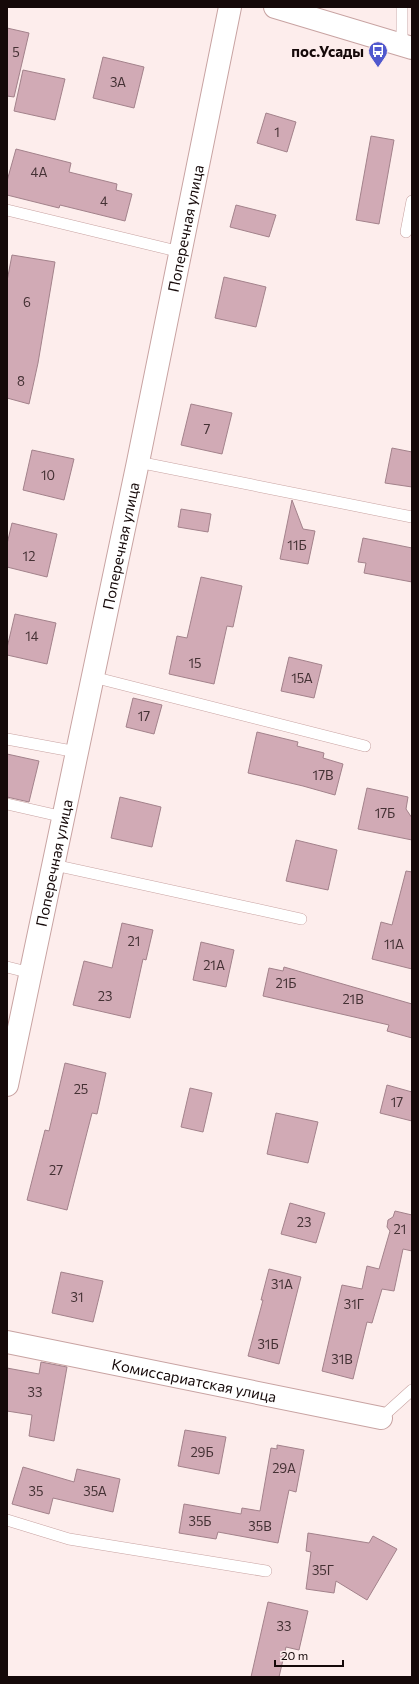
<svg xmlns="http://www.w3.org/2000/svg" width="419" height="1684" font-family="Commissioner,sans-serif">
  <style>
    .building { fill: #d1aab5; stroke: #a3828b }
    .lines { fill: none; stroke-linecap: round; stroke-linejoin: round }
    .lane-casing { stroke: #c8a3a2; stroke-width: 12 }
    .street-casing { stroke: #c8a3a2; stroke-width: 24 }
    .secondary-casing { stroke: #c8a3a2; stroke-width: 24 }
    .lane { stroke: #fff; stroke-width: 11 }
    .street { stroke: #fff; stroke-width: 22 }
    .secondary { stroke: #fff; stroke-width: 22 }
    .labels { text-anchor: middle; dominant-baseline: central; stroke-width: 4; stroke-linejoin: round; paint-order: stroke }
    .number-label { font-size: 13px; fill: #443134 }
    .poi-label { font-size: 15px; font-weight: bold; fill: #150909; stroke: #fdedec; text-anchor: end }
    .street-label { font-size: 15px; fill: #150909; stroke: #fdedec }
  </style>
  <rect width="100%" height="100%" fill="#fdedec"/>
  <g class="building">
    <polygon points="7,28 29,33 14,97 7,96"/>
    <polygon points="103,57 144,67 134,108 93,98"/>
    <polygon points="23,70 65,79 55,120 14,111"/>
    <polygon points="266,113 296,122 287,152 257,143"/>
    <polygon points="371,136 394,140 379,224 356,220"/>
    <polygon points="16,149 71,163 69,172 117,184 116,190 132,194 125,221 60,205 59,208 7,195 7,181"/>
    <polygon points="236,205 276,215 269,237 230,227"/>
    <polygon points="12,255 55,262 38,363 29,404 7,398 7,281"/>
    <polygon points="224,277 266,287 256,327 215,318"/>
    <polygon points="191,404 232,413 222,454 181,445"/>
    <polygon points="392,448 412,452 412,487 385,483"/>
    <polygon points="32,450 74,459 64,500 23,490"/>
    <polygon points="292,500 303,529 315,531 308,564 280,559"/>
    <polygon points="181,509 211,514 208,532 178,527"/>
    <polygon points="12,523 57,534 47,577 7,567 7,544"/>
    <polygon points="363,538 412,548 412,582 364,573 366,563 358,562"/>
    <polygon points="201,577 242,586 233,627 227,626 214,684 169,674 177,636 187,638"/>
    <polygon points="15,614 56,623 47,664 7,655 7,648"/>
    <polygon points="289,657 322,665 314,698 281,691"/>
    <polygon points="133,698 162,705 154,734 126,727"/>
    <polygon points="257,732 298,742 297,746 324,753 323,758 343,764 335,795 303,786 248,773"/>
    <polygon points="7,754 39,761 29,802 7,797"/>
    <polygon points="367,788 408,797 406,809 412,818 412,840 358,829"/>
    <polygon points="120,797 161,807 152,847 111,838"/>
    <polygon points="296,840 337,850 328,890 286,881"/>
    <polygon points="406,871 412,872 412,969 372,959 381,922 392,925"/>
    <polygon points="122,923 153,930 146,960 143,959 130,1018 73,1005 84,961 112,968"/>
    <polygon points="201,942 234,950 226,987 193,980"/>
    <polygon points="284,967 412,1004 412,1038 387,1031 389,1025 263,996 269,968 283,971"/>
    <polygon points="65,1063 106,1073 97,1114 92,1113 67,1210 27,1200 45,1130 49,1131"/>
    <polygon points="387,1085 412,1092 412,1121 380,1113"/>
    <polygon points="190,1088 212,1093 203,1132 181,1127"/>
    <polygon points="276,1113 318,1122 308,1163 267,1154"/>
    <polygon points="290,1203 325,1213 316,1243 281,1234"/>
    <polygon points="395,1211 412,1215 412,1251 403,1249 394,1291 382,1289 372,1323 367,1322 353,1379 322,1371 342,1285 362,1289 367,1266 379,1269 390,1231 387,1227 388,1220 393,1217"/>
    <polygon points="269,1269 301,1277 279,1364 248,1356 263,1300 261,1300"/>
    <polygon points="61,1272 103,1281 93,1322 52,1313"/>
    <polygon points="41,1362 67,1367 54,1441 29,1436 32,1415 7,1411 7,1368 39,1374"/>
    <polygon points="185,1430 226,1437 219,1474 178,1466"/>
    <polygon points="277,1445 304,1450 296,1492 289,1490 278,1543 218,1532 216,1539 179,1533 184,1504 241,1514 242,1508 260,1511 271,1448 277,1449"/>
    <polygon points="23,1467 74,1482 77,1469 120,1479 113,1512 53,1498 49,1514 12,1504"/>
    <polygon points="308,1533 369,1543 373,1536 397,1549 367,1600 336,1581 334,1593 306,1589 311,1552 306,1551"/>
    <polygon points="268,1602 308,1611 299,1650 286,1647 279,1677 251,1677"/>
  </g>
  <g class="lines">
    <g class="lane-casing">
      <g id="lane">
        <polyline points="402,7 402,45"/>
        <polyline points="7,210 181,252"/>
        <polyline points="406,232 412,201"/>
        <polyline points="138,462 412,517"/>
        <polyline points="93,677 365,746"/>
        <polyline points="7,739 77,752"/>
        <polyline points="7,804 64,817"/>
        <polyline points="54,865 301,919"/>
        <polyline points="7,967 31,973"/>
        <polyline points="381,1418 412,1390"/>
        <polyline points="7,1520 69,1539 266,1571"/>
      </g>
    </g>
    <g class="street-casing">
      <g id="street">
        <path id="s1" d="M7,1085l131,-623 92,-455"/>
        <path id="s2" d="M7,1342l374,76"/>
      </g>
    </g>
    <g class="secondary-casing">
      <polyline id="secondary" points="275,7 412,48"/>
    </g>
    <use href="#lane" class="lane"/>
    <use href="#street" class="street"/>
    <use href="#secondary" class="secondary"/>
  </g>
  <defs>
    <g id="bus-pin" transform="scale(1)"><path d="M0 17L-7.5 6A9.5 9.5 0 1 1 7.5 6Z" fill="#5058ce" stroke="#fdedec"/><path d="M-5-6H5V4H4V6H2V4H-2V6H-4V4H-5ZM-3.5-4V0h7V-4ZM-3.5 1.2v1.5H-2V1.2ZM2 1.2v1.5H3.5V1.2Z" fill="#fff"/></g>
  </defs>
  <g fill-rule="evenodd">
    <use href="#bus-pin" x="378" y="51"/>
  </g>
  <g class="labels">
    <g class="number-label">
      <text x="16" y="52">5</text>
      <text x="118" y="82">3А</text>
      <text x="277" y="132">1</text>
      <text x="39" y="172">4А</text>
      <text x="104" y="201">4</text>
      <text x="27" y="302">6</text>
      <text x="21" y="381">8</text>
      <text x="207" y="429">7</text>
      <text x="48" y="475">10</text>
      <text x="297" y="545">11Б</text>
      <text x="29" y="556">12</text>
      <text x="32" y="636">14</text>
      <text x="195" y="663">15</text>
      <text x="302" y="678">15А</text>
      <text x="144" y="716">17</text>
      <text x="323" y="775">17В</text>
      <text x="385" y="813">17Б</text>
      <text x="134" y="941">21</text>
      <text x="394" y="944">11А</text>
      <text x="214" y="965">21А</text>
      <text x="286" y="983">21Б</text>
      <text x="105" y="996">23</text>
      <text x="353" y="999">21В</text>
      <text x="81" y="1089">25</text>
      <text x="397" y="1102">17</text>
      <text x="56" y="1170">27</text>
      <text x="304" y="1222">23</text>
      <text x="400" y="1229">21</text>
      <text x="282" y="1284">31А</text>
      <text x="77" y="1297">31</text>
      <text x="354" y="1304">31Г</text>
      <text x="268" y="1344">31Б</text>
      <text x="342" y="1359">31В</text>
      <text x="35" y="1392">33</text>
      <text x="202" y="1452">29Б</text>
      <text x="284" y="1468">29А</text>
      <text x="36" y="1491">35</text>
      <text x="95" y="1491">35А</text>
      <text x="200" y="1521">35Б</text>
      <text x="260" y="1526">35В</text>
      <text x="323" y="1570">35Г</text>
      <text x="284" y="1626">33</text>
    </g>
    <g class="poi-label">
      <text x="364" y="51">пос.Усады</text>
    </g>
    <g class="street-label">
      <text stroke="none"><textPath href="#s1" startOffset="875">Поперечная улица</textPath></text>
      <text stroke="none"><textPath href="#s1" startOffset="551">Поперечная улица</textPath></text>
      <text stroke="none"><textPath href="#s1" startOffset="227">Поперечная улица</textPath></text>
      <text stroke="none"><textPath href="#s2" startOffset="191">Комиссариатская улица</textPath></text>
    </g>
  </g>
  <rect width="419" height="1684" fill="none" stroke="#150909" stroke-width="16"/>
  <path d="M275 1660v6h68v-6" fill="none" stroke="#150909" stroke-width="2"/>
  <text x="281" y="1660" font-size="12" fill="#150909" stroke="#fdedec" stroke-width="3" paint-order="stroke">20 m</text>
</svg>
